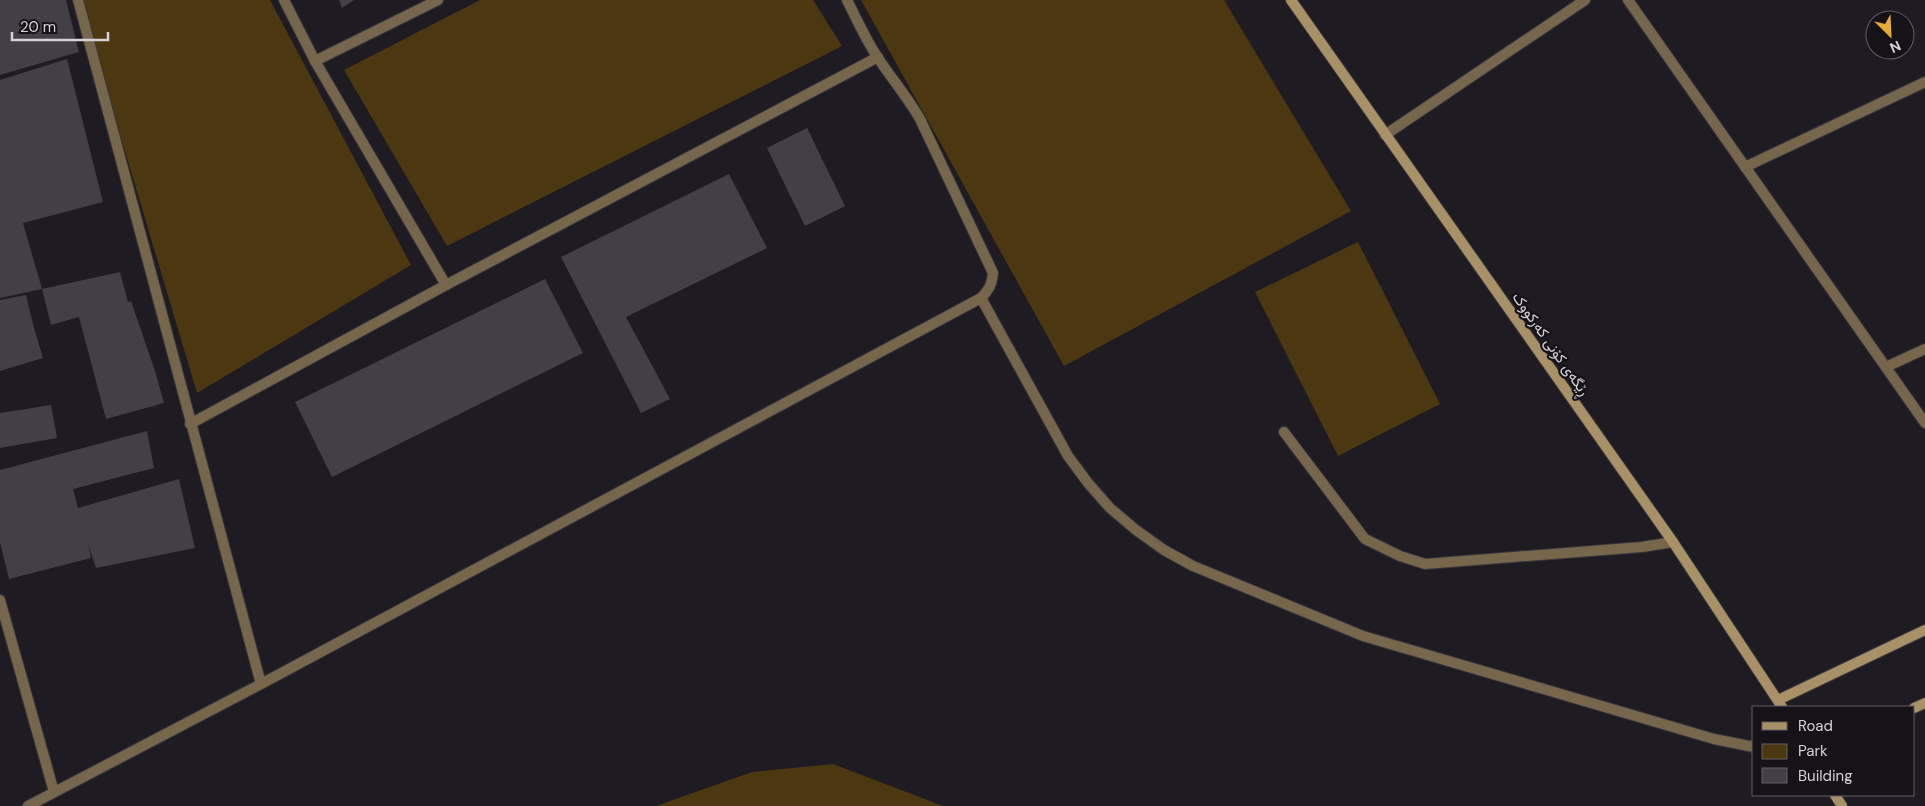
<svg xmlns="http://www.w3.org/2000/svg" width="1925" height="806" font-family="'DM Sans',Vazirmatn,sans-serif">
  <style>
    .green { fill: #4b3811 }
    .building { fill: #423f47 }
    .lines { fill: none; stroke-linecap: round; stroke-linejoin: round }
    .lane-casing { stroke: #38353b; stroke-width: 12 }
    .street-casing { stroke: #38353b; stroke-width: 12 }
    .secondary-casing { stroke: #38353b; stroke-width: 12 }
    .lane { stroke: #75664c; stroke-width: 10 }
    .street { stroke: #75664c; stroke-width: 10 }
    .secondary { stroke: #a89166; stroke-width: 10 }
    .labels { text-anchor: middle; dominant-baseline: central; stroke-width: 4.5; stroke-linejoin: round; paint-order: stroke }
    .street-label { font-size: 15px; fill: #d5d3d8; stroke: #151218 }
  </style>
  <rect width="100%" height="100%" fill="#1e1b22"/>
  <g class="green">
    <polygon points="80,0 270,0 411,265 197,393"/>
    <polygon points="480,0 813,0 842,46 447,246 344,70"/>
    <polygon points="861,0 1224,0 1351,211 1064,366"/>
    <polygon points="1358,242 1440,404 1338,456 1255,292"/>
    <polygon points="833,764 943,806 656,806 752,772"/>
  </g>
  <g class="building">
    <polygon points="0,0 66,0 79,52 0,75"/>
    <polygon points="339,0 354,0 342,8"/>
    <polygon points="67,59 103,202 23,223 42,289 0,298 0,80"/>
    <polygon points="807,128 845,206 805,226 767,148"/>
    <polygon points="729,174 767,248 626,317 670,399 641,413 561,257"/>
    <polygon points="120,272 128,302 131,301 155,371 164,403 106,419 79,317 51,325 42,289"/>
    <polygon points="545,279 583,353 332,477 295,402"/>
    <polygon points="26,295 34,328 43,358 0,371 0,300"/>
    <polygon points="51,405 57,438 0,448 0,413"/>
    <polygon points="147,431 154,468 73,489 78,508 179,479 195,548 96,568 88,544 91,558 9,579 0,542 0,470"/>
  </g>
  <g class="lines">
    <g class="lane-casing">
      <polyline id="lane" points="1284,432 1365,539 1400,556 1425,564 1642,547 1673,542"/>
    </g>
    <g class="street-casing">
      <g id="street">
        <polyline points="78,0 261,684"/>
        <polyline points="284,0 315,61 446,285"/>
        <polyline points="1628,0 1925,423"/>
        <polyline points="315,61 438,0"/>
        <polyline points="1385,135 1585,0"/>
        <polyline points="1745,167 1925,82"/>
        <polyline points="981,298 1068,456 1088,483 1110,508 1136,530 1164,550 1193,566 1363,636 1714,739 1754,747"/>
        <polyline points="1886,367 1925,349"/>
        <polyline points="190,424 446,285 878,57"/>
        <polyline points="0,600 54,792"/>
        <path d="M28,806l233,-122 720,-386c8,-8 11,-14 12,-25l-73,-154c-12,-21 -28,-40 -42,-61 -12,-18 -21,-38 -31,-58"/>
      </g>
    </g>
    <g class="secondary-casing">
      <g id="secondary">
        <polyline points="1291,0 1673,542 1782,707"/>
        <polyline points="1778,700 1925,630"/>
        <polyline points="1914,708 1925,703"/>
        <polyline points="1835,795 1842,806"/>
      </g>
    </g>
    <use href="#lane" class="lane"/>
    <use href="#street" class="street"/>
    <use href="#secondary" class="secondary"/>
  </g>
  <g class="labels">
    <g class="street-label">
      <text transform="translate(1551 344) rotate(55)">ڕێگەی کۆنی کەرکووک</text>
    </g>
  </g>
  <rect x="1752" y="706" width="162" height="90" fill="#151218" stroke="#625f65"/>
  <rect x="1762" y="722" width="25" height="8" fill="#a89166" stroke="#625f65"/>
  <text x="1798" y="731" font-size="15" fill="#d5d3d8">Road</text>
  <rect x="1762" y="744" width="25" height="15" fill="#4b3811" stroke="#625f65"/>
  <text x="1798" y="756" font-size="15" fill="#d5d3d8">Park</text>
  <rect x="1762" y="768" width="25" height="15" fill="#423f47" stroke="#625f65"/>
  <text x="1798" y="781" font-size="15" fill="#d5d3d8">Building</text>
  <g transform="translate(1890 35) rotate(156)"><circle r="24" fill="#151218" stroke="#625f65"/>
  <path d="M0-4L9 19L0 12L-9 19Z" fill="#e5ad35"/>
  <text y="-8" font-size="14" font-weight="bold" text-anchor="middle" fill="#d5d3d8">N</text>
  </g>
  <path d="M12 32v8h96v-8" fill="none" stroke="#d5d3d8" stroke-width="2.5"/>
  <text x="20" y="32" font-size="15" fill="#d5d3d8" stroke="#151218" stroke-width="4" paint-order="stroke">20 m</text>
</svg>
